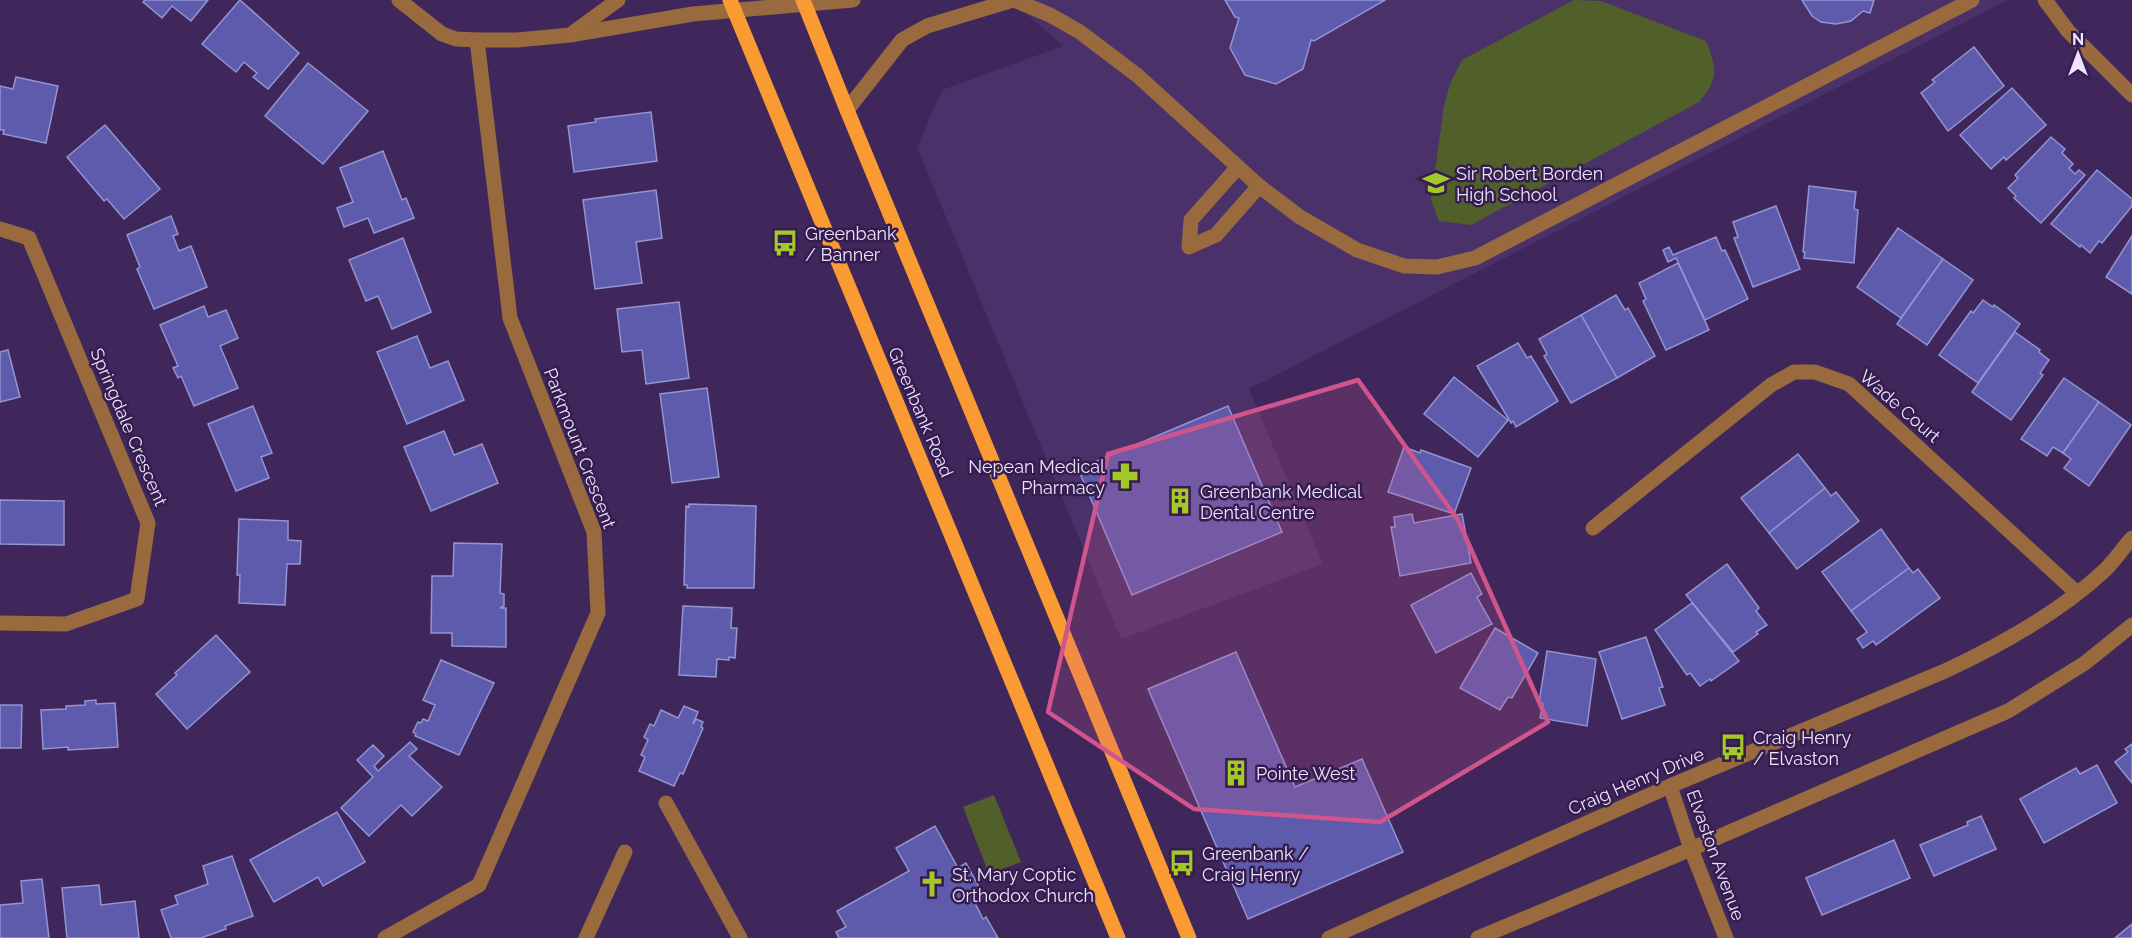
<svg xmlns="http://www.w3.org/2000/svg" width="2132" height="938" font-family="Raleway,sans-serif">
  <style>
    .built { fill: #4b316a }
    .green { fill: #51602b }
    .building { fill: #5e5bac; stroke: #9394d2; stroke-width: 1.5 }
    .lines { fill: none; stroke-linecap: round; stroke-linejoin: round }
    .minor { stroke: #986a3e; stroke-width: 15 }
    .major { stroke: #f99a33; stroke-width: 15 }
    .marked { fill: #cf558c; fill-opacity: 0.2; stroke: #cf558c; stroke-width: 4.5; stroke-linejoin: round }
    .labels { text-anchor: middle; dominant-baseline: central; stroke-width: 5; stroke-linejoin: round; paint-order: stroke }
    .poi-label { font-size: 18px; fill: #ede3fd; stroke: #351d4f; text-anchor: start }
    .street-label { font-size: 18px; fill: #ede3fd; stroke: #351d4f }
  </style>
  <rect width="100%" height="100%" fill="#3f275b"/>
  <polygon class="built" points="1011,0 2008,0 1249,389 1323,564 1121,639 917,147 942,90 1063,46"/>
  <g class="green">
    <path d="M1574,0l27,1 105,40c11,29 13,37 -7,61l-228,123 -32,-4 -8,-21 13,-94 6,-22 12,-24z"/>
    <polygon points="994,795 1021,862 989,874 963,807"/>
  </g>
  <g class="building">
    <polygon points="145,0 208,0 191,21 172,6 162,18 143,2"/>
    <polygon points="240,0 299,53 268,89 253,77 257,73 244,62 236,72 202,44"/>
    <polygon points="1225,0 1385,0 1314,41 1311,40 1303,69 1276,84 1245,75 1230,48 1239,18 1235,17"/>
    <polygon points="1802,0 1874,0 1870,13 1863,11 1851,21 1836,24 1821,22 1812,16"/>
    <polygon points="1974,47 2004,86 1948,131 1921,93 1935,82 1932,80"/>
    <polygon points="308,63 368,111 323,164 265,116"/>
    <polygon points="16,77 58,86 46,143 3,134 4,130 0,130 0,86 13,89"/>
    <polygon points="2012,88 2046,125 2006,160 2004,157 1991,169 1960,135"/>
    <polygon points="651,112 657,161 574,172 568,126 596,122 595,119"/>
    <polygon points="105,125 160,189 124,219 107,199 104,201 67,157"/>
    <polygon points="2051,137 2065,149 2062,153 2073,164 2069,168 2075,174 2079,170 2085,175 2041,223 2014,198 2016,196 2008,188 2018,178 2015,175"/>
    <polygon points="383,151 402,200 406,198 414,218 374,233 368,218 344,227 337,208 353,202 340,168"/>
    <polygon points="2097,170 2132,199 2132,206 2102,243 2099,241 2090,253 2081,245 2080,247 2051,224"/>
    <polygon points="1809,186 1856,192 1854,209 1858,210 1854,263 1804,258 1805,252 1803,252"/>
    <polygon points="656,190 662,238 636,242 642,283 595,289 583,200"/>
    <polygon points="1776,206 1800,269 1753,287 1734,238 1738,237 1733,222"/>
    <polygon points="171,216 178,234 173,236 179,251 191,246 207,287 154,309 137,269 140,267 127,235"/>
    <polygon points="1898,228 1943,259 1901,318 1857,287"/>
    <polygon points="2132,236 2132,294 2106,277"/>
    <polygon points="1716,237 1722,251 1725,250 1748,299 1705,320 1676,258 1668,262 1663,250 1669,247 1673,255"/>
    <polygon points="403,238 431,312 392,329 378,296 366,301 349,260"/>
    <polygon points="1943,259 1973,280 1927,345 1897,324"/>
    <polygon points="1678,263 1709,330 1666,350 1643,301 1646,299 1639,283"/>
    <polygon points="1616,295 1625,310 1628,308 1655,356 1617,378 1581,315"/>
    <polygon points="1983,300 1993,307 1994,305 2020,324 1978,383 1939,355 1971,311 1973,313"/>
    <polygon points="679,302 689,378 646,384 642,350 622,352 617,309"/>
    <polygon points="204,306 208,317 226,310 238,338 220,346 238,388 194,406 181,376 178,378 173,368 178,366 160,325"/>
    <polygon points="1581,315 1617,378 1571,403 1544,356 1547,354 1539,339"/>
    <polygon points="2015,332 2040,350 2039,352 2049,360 2040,373 2043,375 2011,420 1972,392"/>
    <polygon points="417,336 430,368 448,361 464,400 407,424 377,352"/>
    <polygon points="1518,343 1527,358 1531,356 1558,401 1516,427 1513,421 1511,423 1477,366"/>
    <polygon points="8,350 20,397 0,402 0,352"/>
    <polygon points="1454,377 1508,420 1478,457 1424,414"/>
    <polygon points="2064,378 2099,402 2063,453 2053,447 2047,456 2021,439"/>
    <polygon points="707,388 719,477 672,483 660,394"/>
    <polygon points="2099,402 2131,425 2089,486 2064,468 2071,459 2063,453"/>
    <polygon points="253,406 272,453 261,457 269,478 236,491 208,424"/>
    <polygon points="1228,406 1282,532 1132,595 1078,469"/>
    <polygon points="444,431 454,455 482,444 498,483 431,511 404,447"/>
    <polygon points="1404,447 1420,453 1421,450 1471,468 1454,514 1388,492"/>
    <polygon points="1798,454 1825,488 1769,533 1741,498"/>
    <polygon points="1825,488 1831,496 1836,492 1859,521 1797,569 1769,533"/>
    <polygon points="0,500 64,501 64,545 0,544"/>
    <polygon points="689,504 756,506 754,588 687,588 687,585 684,585 686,506 689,507"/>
    <polygon points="1412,514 1414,523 1462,514 1471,563 1400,576 1391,527 1395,527 1394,517"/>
    <polygon points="239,519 288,521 288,540 301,541 300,564 287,564 285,605 239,603 240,575 237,575"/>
    <polygon points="1881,529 1909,568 1851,611 1822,572"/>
    <polygon points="454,543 502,544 500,593 504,594 504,606 500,608 506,608 506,647 452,646 452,633 431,633 432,576 453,576"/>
    <polygon points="1727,564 1759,608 1756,611 1767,625 1756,632 1758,634 1733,652 1686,595"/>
    <polygon points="1909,568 1913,573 1918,569 1940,598 1876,645 1873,641 1863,648 1857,639 1867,632 1851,611"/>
    <polygon points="1471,573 1482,594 1477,597 1492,624 1436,653 1411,605"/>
    <polygon points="1692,603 1739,661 1711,681 1710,679 1700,686 1690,673 1687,675 1655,630"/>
    <polygon points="683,606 732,608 731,628 737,628 735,658 729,657 729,660 717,659 716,677 679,675"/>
    <polygon points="1495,628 1538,653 1512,698 1508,697 1500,710 1460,688"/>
    <polygon points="216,635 250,672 187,729 156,694 177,675 175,673"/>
    <polygon points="1646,637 1663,687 1659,688 1665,705 1622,719 1599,652"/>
    <polygon points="1547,651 1596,659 1587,726 1540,718 1543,704 1539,703"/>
    <polygon points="1236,652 1295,787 1362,759 1403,852 1248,919 1148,689"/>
    <polygon points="441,660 494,683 459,755 415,736 416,734 413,732 418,722 421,723 423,719 428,721 435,705 423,700"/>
    <polygon points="96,700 96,704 115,703 118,747 68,750 68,747 43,749 41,710 66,709 66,706 85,705 85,701"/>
    <polygon points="0,705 22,705 21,748 0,748"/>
    <polygon points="684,706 698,712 693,724 696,719 703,722 701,727 703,728 683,774 680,773 674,786 639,771 645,757 641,755 648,740 644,737 650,724 654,726 661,710 678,718"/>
    <polygon points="410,742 417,749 409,756 442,787 412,816 401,805 369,836 341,808 373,777 357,760 373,745 384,756 374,766 378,771"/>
    <polygon points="2132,744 2132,783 2115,762 2128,752 2125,749"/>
    <polygon points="2097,765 2117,803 2044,843 2020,799 2076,768 2080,774"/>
    <polygon points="337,812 365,862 323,886 318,877 274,902 250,860"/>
    <polygon points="1981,816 1996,849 1934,876 1920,845 1968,825 1967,822"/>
    <polygon points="935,826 958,868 966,863 984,896 974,901 983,919 986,917 998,938 839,938 836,932 846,927 837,911 909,871 896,848"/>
    <polygon points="1894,840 1910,878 1822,915 1806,878"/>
    <polygon points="232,856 253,916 225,926 226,929 201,938 171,938 161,910 178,904 175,896 208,884 203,866"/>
    <polygon points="42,879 49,938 0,938 0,905 23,903 21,881"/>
    <polygon points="99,885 101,905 135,901 139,938 67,938 62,888"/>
    <polygon points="2132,924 2132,938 2115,938"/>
  </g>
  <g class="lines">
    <g class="minor">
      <polyline points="399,0 442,34 456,39 477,40 517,40 570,35 693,14 853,0"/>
      <polyline points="1014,0 1050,15 1080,32 1138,76 1259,186 1300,217 1357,250 1404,266 1437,267 1475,258 1972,0"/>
      <polyline points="2045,0 2068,31 2132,95"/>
      <polyline points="574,32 618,0"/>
      <polyline points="847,110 902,40 927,26 1013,0"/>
      <polyline points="1238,167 1191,220 1189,247 1216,235 1259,186"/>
      <polyline points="0,229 29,238 148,523 137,599 66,624 0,623"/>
      <polyline points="1593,528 1771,385 1794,372 1815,372 1849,384 2077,593"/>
      <polyline points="1670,786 1691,849 1726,938"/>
      <polyline points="666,803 740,938"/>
      <polyline points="385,938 479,885 598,613 594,532 510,318 477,40"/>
      <polyline points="586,938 625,852"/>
      <path d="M1329,938l341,-152 275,-115c56,-26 114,-58 160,-101 10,-10 18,-22 27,-32"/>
      <polyline points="1478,938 1691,849 2008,711 2085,663 2132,625"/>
    </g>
    <g class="major">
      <polyline points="730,0 1118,938"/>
      <polyline points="803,0 847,110 1189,938"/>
    </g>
  </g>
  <path class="marked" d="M1358,380l100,140 90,202 -168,100 -186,-13 -146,-97 60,-258z"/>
  <defs>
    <g id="school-bare" transform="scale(2.07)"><path d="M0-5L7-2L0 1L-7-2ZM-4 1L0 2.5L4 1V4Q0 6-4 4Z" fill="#a3c927" stroke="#351d4f" stroke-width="2.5" paint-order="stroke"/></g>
    <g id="bus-bare" transform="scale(2.07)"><path d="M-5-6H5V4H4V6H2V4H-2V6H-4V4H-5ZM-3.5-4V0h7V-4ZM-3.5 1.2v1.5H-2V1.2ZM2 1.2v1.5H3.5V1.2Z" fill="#a3c927" stroke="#351d4f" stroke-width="2.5" paint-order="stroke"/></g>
    <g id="pharmacy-bare" transform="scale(2.07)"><path d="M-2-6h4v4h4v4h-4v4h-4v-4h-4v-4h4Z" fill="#a3c927" stroke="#351d4f" stroke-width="2.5" paint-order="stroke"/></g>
    <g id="building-bare" transform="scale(2.07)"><path d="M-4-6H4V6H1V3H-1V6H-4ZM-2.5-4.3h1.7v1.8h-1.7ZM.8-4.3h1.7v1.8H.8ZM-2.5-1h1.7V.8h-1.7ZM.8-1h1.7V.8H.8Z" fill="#a3c927" stroke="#351d4f" stroke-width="2.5" paint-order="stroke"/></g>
    <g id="church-bare" transform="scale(2.07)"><path d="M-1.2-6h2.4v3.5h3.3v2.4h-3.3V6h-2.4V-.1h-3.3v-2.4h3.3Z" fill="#a3c927" stroke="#351d4f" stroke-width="2.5" paint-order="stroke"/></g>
  </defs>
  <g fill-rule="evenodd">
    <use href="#school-bare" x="1436" y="183"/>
    <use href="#bus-bare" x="785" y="243"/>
    <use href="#pharmacy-bare" x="1125" y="476"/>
    <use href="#building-bare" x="1180" y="501"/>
    <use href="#bus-bare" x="1733" y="747"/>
    <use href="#building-bare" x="1236" y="773"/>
    <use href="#bus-bare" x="1182" y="863"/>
    <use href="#church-bare" x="932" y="884"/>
  </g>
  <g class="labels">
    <g class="poi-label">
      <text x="1456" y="173">Sir Robert Borden<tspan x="1456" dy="21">High School</tspan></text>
      <text x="805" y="233">Greenbank<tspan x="805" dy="21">/ Banner</tspan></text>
      <text x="1105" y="466" text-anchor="end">Nepean Medical<tspan x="1105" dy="21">Pharmacy</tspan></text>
      <text x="1200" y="491">Greenbank Medical<tspan x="1200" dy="21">Dental Centre</tspan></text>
      <text x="1753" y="737">Craig Henry<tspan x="1753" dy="21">/ Elvaston</tspan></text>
      <text x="1256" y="773">Pointe West</text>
      <text x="1202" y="853">Greenbank /<tspan x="1202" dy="21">Craig Henry</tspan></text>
      <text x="952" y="874">St. Mary Coptic<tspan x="952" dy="21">Orthodox Church</tspan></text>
    </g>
    <g class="street-label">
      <text transform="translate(1900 406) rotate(41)">Wade Court</text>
      <text transform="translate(921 412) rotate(67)">Greenbank Road</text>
      <text transform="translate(129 427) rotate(67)">Springdale Crescent</text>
      <text transform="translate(580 448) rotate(69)">Parkmount Crescent</text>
      <text transform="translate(1636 781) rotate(-23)">Craig Henry Drive</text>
      <text transform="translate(1716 855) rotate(70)">Elvaston Avenue</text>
    </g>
  </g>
  <g transform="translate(2078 54)" stroke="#351d4f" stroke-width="4.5" paint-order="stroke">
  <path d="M0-4.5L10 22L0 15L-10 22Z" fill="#ede3fd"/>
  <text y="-9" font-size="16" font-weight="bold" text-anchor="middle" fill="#ede3fd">N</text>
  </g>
</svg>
